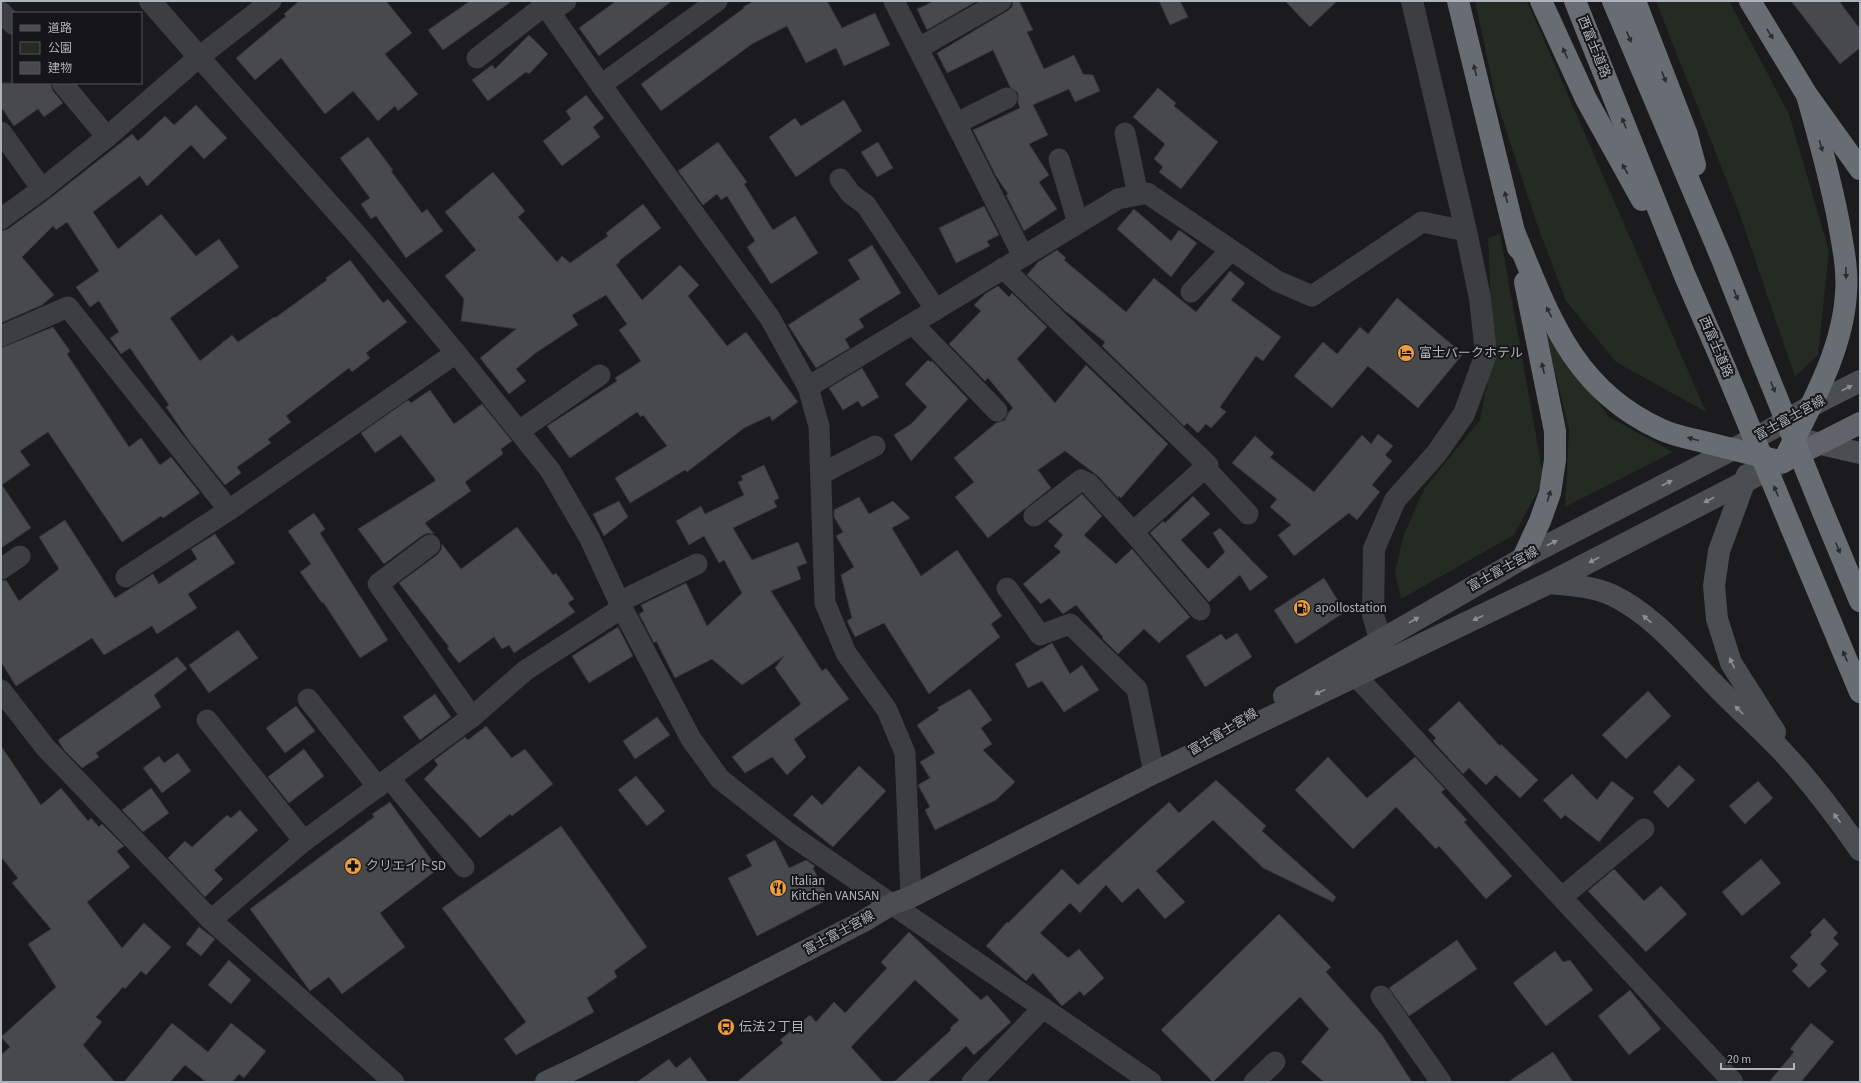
<svg xmlns="http://www.w3.org/2000/svg" width="1861" height="1083" font-family="'Source Sans 3','Noto Sans JP',sans-serif">
  <style>
    .green { fill: #232b23 }
    .building { fill: #48494d; stroke: #353539 }
    .lines { fill: none; stroke-linecap: round; stroke-linejoin: round }
    .minor { stroke: #3c3e42; stroke-width: 21 }
    .tertiary { stroke: #3c3e42; stroke-width: 22 }
    .secondary { stroke: #4a4d52; stroke-width: 22 }
    .trunk { stroke: #60646a; stroke-width: 22 }
    .motorway { stroke: #686c73; stroke-width: 22 }
    .motorway-bridge { stroke: #686c73; stroke-width: 22 }
    .oneway { fill: #2a2c2f }
    .oneway2 { fill: #8b9097 }
    .labels { text-anchor: middle; dominant-baseline: central; stroke-width: 4; stroke-linejoin: round; paint-order: stroke }
    .street-label { font-size: 13px; fill: #aeb4bc; stroke: #161618 }
    .poi-label { font-size: 13px; fill: #aeb4bc; stroke: #161618; text-anchor: start }
  </style>
  <rect width="100%" height="100%" fill="#1b1b1d"/>
  <g class="green">
    <polygon points="1475,1 1527,1 1706,412 1616,362 1566,301 1538,227 1496,100"/>
    <polygon points="1656,1 1729,1 1789,114 1829,251 1818,355 1795,377 1739,212"/>
    <polygon points="1500,234 1544,480 1514,535 1401,599 1395,573 1403,537 1424,489 1480,420 1493,353 1488,238"/>
    <polygon points="1545,332 1609,417 1673,452 1565,507 1569,429"/>
  </g>
  <g class="building">
    <polygon points="299,1 386,1 412,33 385,54 418,94 398,111 395,106 378,121 353,91 325,114 281,58 255,80 236,58 286,16 284,14"/>
    <polygon points="470,1 512,1 443,50 428,30"/>
    <polygon points="616,1 672,1 599,56 579,28"/>
    <polygon points="754,1 827,1 842,28 875,13 890,45 844,66 836,48 806,63 787,26 752,44 661,111 641,84 744,8 743,7"/>
    <polygon points="934,1 977,1 927,30 917,9"/>
    <polygon points="1013,1 1019,1 1033,30 1027,32 1044,69 1074,55 1083,74 1093,75 1100,91 1075,102 1069,89 1033,105 1048,135 1029,144 1049,175 1039,182 1057,209 1024,231 1006,195 1008,194 996,176 973,130 1020,108 1018,103 1018,93 1010,87 993,50 947,73 937,53 1007,11 1012,7"/>
    <polygon points="1159,1 1180,1 1188,17 1170,25"/>
    <polygon points="1285,1 1337,1 1310,27"/>
    <polygon points="1791,1 1839,1 1860,29 1860,48 1840,64"/>
    <polygon points="529,35 548,54 529,74 526,72 488,101 472,80 492,65 495,69"/>
    <polygon points="1,83 50,83 53,91 63,103 44,117 38,109 14,126 1,107"/>
    <polygon points="1158,88 1176,103 1174,106 1218,142 1181,189 1159,172 1163,167 1154,159 1165,144 1133,117"/>
    <polygon points="586,95 604,118 593,127 600,137 562,166 543,141 571,119 566,111"/>
    <polygon points="844,100 862,131 796,177 769,137 795,118 801,126"/>
    <polygon points="196,105 227,138 204,159 191,145 147,186 140,176 93,212 118,249 161,214 196,256 219,239 239,267 170,318 200,361 232,335 238,342 274,317 275,318 327,280 326,278 350,260 383,303 388,299 407,322 366,353 370,358 352,372 349,368 286,416 291,422 268,439 271,443 237,467 241,473 225,485 190,442 166,407 169,405 130,348 121,354 110,338 119,332 99,301 90,307 76,287 99,271 67,222 56,230 53,226 22,257 54,295 42,305 1,323 1,231 8,229 49,199 132,134 138,141 165,116 174,125"/>
    <polygon points="368,137 393,170 391,171 422,213 427,209 443,231 406,258 376,216 371,219 361,204 370,198 340,158"/>
    <polygon points="718,142 747,182 744,184 773,230 795,216 818,253 771,284 747,247 755,241 727,196 721,200 717,194 703,205 678,171"/>
    <polygon points="878,142 893,168 877,177 861,152"/>
    <polygon points="493,172 525,211 518,217 557,262 562,256 570,263 608,236 606,233 643,204 661,228 619,261 620,262 616,265 642,300 680,265 699,285 688,296 727,346 746,332 798,402 772,421 770,416 744,428 687,472 685,470 630,503 615,478 667,446 643,415 641,417 637,412 570,458 547,426 617,381 615,378 641,361 619,330 627,324 606,295 572,315 578,325 537,352 516,369 526,381 509,394 480,358 516,329 461,321 464,299 445,276 476,250 445,212"/>
    <polygon points="984,206 999,235 987,241 990,246 956,263 939,228"/>
    <polygon points="1134,209 1171,241 1179,230 1197,243 1171,277 1117,229"/>
    <polygon points="872,245 901,293 859,319 864,327 845,339 850,348 816,368 788,325 860,279 848,260"/>
    <polygon points="1057,250 1066,258 1064,260 1126,312 1154,278 1196,312 1230,271 1245,283 1231,300 1281,337 1263,361 1256,356 1220,407 1226,412 1211,428 1206,424 1198,433 1187,423 1184,426 1102,346 1105,342 1064,310 1027,275 1038,262"/>
    <polygon points="998,286 1009,297 1012,293 1047,327 1017,359 1055,403 1086,365 1168,444 1121,498 1119,496 1118,498 1098,476 1065,451 1038,470 1051,488 988,538 955,497 974,482 954,458 996,423 1005,420 1009,412 1013,408 988,378 985,381 949,344 981,311 974,305 985,294"/>
    <polygon points="1397,298 1463,354 1418,408 1368,366 1332,408 1294,376 1323,342 1337,354 1360,327 1368,334"/>
    <polygon points="53,327 70,351 67,354 129,447 141,438 160,465 171,457 200,493 163,518 161,516 122,542 48,432 20,451 30,465 2,485 31,528 1,548 1,348"/>
    <polygon points="928,360 930,362 932,361 968,399 911,461 894,435 911,424 927,407 905,384"/>
    <polygon points="862,368 879,397 862,407 858,401 843,410 829,388"/>
    <polygon points="430,390 454,424 482,404 512,441 501,449 503,454 465,482 471,491 425,523 434,534 428,533 423,535 384,564 358,529 435,481 435,479 401,435 375,453 361,433 408,400 411,403"/>
    <polygon points="1378,434 1393,446 1385,455 1392,461 1372,485 1380,492 1357,520 1349,513 1294,556 1278,535 1291,525 1270,507 1277,499 1232,463 1255,436 1274,453 1270,457 1314,492 1362,435 1371,444"/>
    <polygon points="764,465 779,498 774,501 777,507 733,528 752,560 798,542 807,563 797,567 801,579 771,591 822,671 826,668 849,699 794,739 806,757 787,775 772,757 745,773 732,757 801,704 775,668 784,656 742,685 712,659 675,678 656,641 654,643 639,614 644,611 641,605 686,583 707,626 742,593 724,560 719,563 704,536 689,545 676,521 701,506 705,514 744,495 738,482 743,480 741,476"/>
    <polygon points="1082,494 1102,516 1084,535 1116,564 1132,549 1190,617 1159,643 1144,629 1118,654 1102,638 1103,637 1076,605 1063,614 1049,598 1041,604 1023,584 1061,552 1054,546 1063,535 1048,521"/>
    <polygon points="1193,496 1210,514 1181,540 1208,569 1225,552 1213,533 1220,528 1268,577 1250,591 1240,575 1209,602 1150,533 1163,521 1165,523"/>
    <polygon points="859,497 869,514 893,501 910,518 892,528 921,576 957,550 1002,616 991,624 1000,637 929,694 884,623 855,637 847,621 852,618 841,575 854,567 836,536 843,532 834,517 834,510"/>
    <polygon points="619,501 628,517 604,536 593,514"/>
    <polygon points="314,513 325,529 320,533 388,640 360,658 323,602 322,603 300,572 311,564 288,531"/>
    <polygon points="65,520 115,598 153,574 159,584 197,559 191,549 215,534 235,563 188,594 197,608 157,634 152,626 104,655 92,638 16,686 1,662 1,581 6,580 19,601 59,569 39,537"/>
    <polygon points="517,527 553,575 556,573 574,599 568,603 575,612 514,653 509,645 502,649 494,637 459,663 447,648 449,647 399,583 437,555 441,550 442,544 461,569"/>
    <polygon points="1324,578 1345,612 1296,644 1274,610"/>
    <polygon points="618,627 633,656 589,683 572,656"/>
    <polygon points="238,630 258,658 209,693 189,665"/>
    <polygon points="1237,633 1252,657 1205,687 1186,656 1221,634 1226,640"/>
    <polygon points="1052,643 1070,674 1082,665 1099,690 1064,712 1042,681 1028,688 1015,664"/>
    <polygon points="177,657 187,669 154,695 161,707 96,753 99,757 82,768 64,750 58,740"/>
    <polygon points="970,689 992,720 981,728 992,744 983,750 1015,782 996,800 935,830 925,810 930,807 918,785 930,778 920,762 935,753 917,725 939,710 937,708"/>
    <polygon points="1648,691 1671,716 1626,759 1602,735"/>
    <polygon points="435,694 451,717 420,740 403,717"/>
    <polygon points="1459,701 1500,746 1501,744 1538,780 1520,798 1496,775 1486,785 1469,768 1463,774 1433,741 1436,738 1428,730"/>
    <polygon points="296,706 315,731 285,753 266,728"/>
    <polygon points="657,717 670,735 635,759 623,741"/>
    <polygon points="486,726 512,758 525,749 553,784 512,816 510,814 480,838 424,779 438,765 434,760 465,737 468,740"/>
    <polygon points="1,746 41,805 61,788 88,821 91,818 99,827 102,824 124,846 117,851 130,867 87,902 122,948 144,923 171,947 146,975 141,971 125,989 123,987 96,1017 102,1022 83,1045 115,1082 1,1082 1,1055 10,1047 1,1037 56,987 28,944 51,929 12,883 18,878 1,857"/>
    <polygon points="304,749 324,776 289,803 268,777"/>
    <polygon points="178,753 191,771 162,793 143,768 159,756 164,763"/>
    <polygon points="1328,757 1367,798 1415,757 1445,789 1441,792 1467,820 1464,822 1512,876 1486,899 1439,846 1436,849 1396,807 1353,849 1295,790"/>
    <polygon points="1679,765 1695,780 1668,808 1653,792"/>
    <polygon points="859,766 886,791 833,847 793,815 812,795 822,805"/>
    <polygon points="1572,774 1597,800 1612,781 1634,798 1599,842 1565,815 1561,819 1543,800"/>
    <polygon points="636,776 665,811 647,826 618,790"/>
    <polygon points="1216,780 1266,826 1262,831 1336,897 1333,902 1263,868 1213,820 1156,871 1185,902 1165,919 1138,888 1122,903 1106,885 1080,913 1070,903 1040,933 1068,958 1079,949 1104,978 1084,996 1080,991 1062,1006 1033,973 1026,981 986,946 1007,922 1008,923 1062,869 1078,885 1169,802 1179,813"/>
    <polygon points="1758,781 1773,798 1745,824 1729,806"/>
    <polygon points="151,788 169,813 143,832 122,810"/>
    <polygon points="390,802 438,869 380,913 405,947 342,994 329,977 310,991 250,909 374,817 372,814"/>
    <polygon points="240,810 258,830 214,870 223,879 205,897 168,858 185,841 192,847 227,815 231,818"/>
    <polygon points="561,826 647,947 614,971 617,977 587,998 594,1012 516,1055 504,1039 526,1022 442,908"/>
    <polygon points="775,840 789,868 806,860 815,866 813,868 829,899 757,936 728,878 752,866 746,855"/>
    <polygon points="1761,859 1781,883 1742,916 1722,892"/>
    <polygon points="1614,869 1644,901 1661,886 1687,914 1646,952 1588,891"/>
    <polygon points="1279,914 1331,967 1326,972 1382,1035 1412,1082 1324,1082 1301,1062 1329,1029 1300,997 1213,1082 1161,1030"/>
    <polygon points="1824,918 1838,933 1833,938 1839,944 1820,964 1827,971 1809,988 1792,971 1798,965 1790,957 1812,935 1810,932"/>
    <polygon points="199,927 215,939 201,956 186,944"/>
    <polygon points="909,932 981,1000 987,995 1011,1022 974,1055 966,1046 927,1082 894,1082 951,1030 950,1028 959,1020 915,980 851,1047 883,1082 737,1082 783,1043 780,1040 810,1015 816,1022 834,1002 845,1013 887,968 881,962"/>
    <polygon points="1457,940 1477,969 1409,1016 1389,988"/>
    <polygon points="1555,951 1563,962 1570,960 1593,990 1546,1026 1513,983"/>
    <polygon points="229,960 251,980 231,1004 208,985"/>
    <polygon points="1630,990 1661,1029 1629,1055 1598,1016"/>
    <polygon points="172,1023 208,1052 231,1023 266,1051 244,1078 239,1074 232,1082 206,1082 185,1065 170,1082 124,1082"/>
    <polygon points="1811,1023 1834,1042 1801,1082 1769,1082 1794,1052 1790,1049"/>
    <polygon points="1553,1052 1573,1082 1508,1082"/>
    <polygon points="690,1057 708,1082 637,1082 669,1059 676,1068"/>
  </g>
  <g class="lines">
    <g class="minor">
      <polyline points="542,1 601,85 770,318 808,387 819,426 825,603 846,653 887,710 905,753 911,897"/>
      <polyline points="894,1 1023,256"/>
      <polyline points="1,12 13,24"/>
      <polyline points="550,12 566,1"/>
      <polyline points="919,48 1001,1"/>
      <polyline points="199,57 358,236 456,353 550,470 590,539 622,608 691,739 720,779 791,835 1151,1082"/>
      <polyline points="477,58 545,5"/>
      <polyline points="62,83 107,137"/>
      <polyline points="601,85 717,1"/>
      <polyline points="957,123 1007,98"/>
      <polyline points="1,132 42,189"/>
      <polyline points="1125,133 1138,195"/>
      <polyline points="1059,159 1078,223"/>
      <polyline points="840,179 851,194 866,205 936,310"/>
      <polyline points="1,219 42,189 107,137 199,57 271,1"/>
      <polyline points="1003,268 1208,465 1133,532"/>
      <polyline points="1191,292 1231,250"/>
      <polyline points="913,324 997,411"/>
      <polyline points="1,336 68,307 229,510"/>
      <polyline points="808,387 1118,199 1147,193 1277,281 1312,296 1422,222 1466,231"/>
      <polyline points="519,431 600,375"/>
      <polyline points="1205,468 1248,514"/>
      <polyline points="821,474 875,446"/>
      <polyline points="1034,516 1081,480 1089,484 1133,532 1200,610"/>
      <polyline points="430,545 378,584 472,717"/>
      <polyline points="1,569 20,556"/>
      <polyline points="126,577 229,510 456,353"/>
      <polyline points="1007,588 1040,635 1070,624 1137,689 1154,773"/>
      <polyline points="619,602 697,564"/>
      <polyline points="1347,661 1355,675 1733,1082"/>
      <polyline points="1,690 45,747 211,920 394,1082"/>
      <polyline points="308,699 378,787"/>
      <polyline points="207,720 304,841"/>
      <polyline points="390,779 464,867"/>
      <polyline points="1562,897 1644,829"/>
      <polyline points="211,920 304,841 472,717 526,670 622,608"/>
      <polyline points="1381,996 1441,1082"/>
      <polyline points="972,1082 1043,1008"/>
      <polyline points="1254,1082 1275,1062"/>
    </g>
    <g class="tertiary">
      <polyline points="150,1 199,57"/>
      <polyline points="1389,656 1380,639 1373,615 1374,549 1395,500 1436,454 1464,414 1486,354 1480,298 1466,231 1412,1"/>
    </g>
    <g class="secondary">
      <polyline points="1808,441 1860,453"/>
      <polyline points="1747,475 1719,551 1714,586 1717,619 1731,663 1775,732"/>
      <path d="M1549,583c21,2 43,3 63,12 40,19 71,57 102,89 21,22 44,42 65,64 30,31 56,66 81,102"/>
      <polyline points="1284,696 1523,558 1768,431 1809,407 1860,381"/>
      <polyline points="546,1082 578,1067 862,922 892,904 911,897 1154,773 1549,583 1783,462"/>
    </g>
    <polyline class="trunk" points="1783,462 1860,423"/>
    <g class="motorway">
      <polyline points="1458,1 1518,248"/>
      <polyline points="1541,1 1586,99 1642,200"/>
      <polyline points="1575,1 1685,276 1725,368"/>
      <polyline points="1613,1 1722,259 1758,351"/>
      <polyline points="1635,1 1687,135 1695,165"/>
      <polyline points="1750,1 1807,95 1860,169"/>
      <path d="M1515,234c34,82 58,155 145,195 12,6 27,9 40,12 28,7 55,14 83,21 25,-52 60,-110 63,-169 2,-23 -3,-46 -7,-69 -8,-44 -20,-86 -32,-129"/>
      <polyline points="1823,512 1860,601"/>
      <polyline points="1791,527 1860,692"/>
      <polyline points="1523,558 1540,521 1550,493 1555,460 1555,431 1525,282"/>
    </g>
    <g class="motorway-bridge">
      <polyline points="1758,351 1823,512"/>
      <polyline points="1725,368 1791,527"/>
    </g>
  </g>
  <defs><path id="oneway-solid" d="M-6-.8H1V-3.2L6.5 0L1 3.2V.8H-6Z"/></defs>
  <g class="oneway">
    <use href="#oneway-solid" transform="translate(1770 34) rotate(58)"/>
    <use href="#oneway-solid" transform="translate(1629 37) rotate(67)"/>
    <use href="#oneway-solid" transform="translate(1565 53) rotate(-115)"/>
    <use href="#oneway-solid" transform="translate(1475 70) rotate(-104)"/>
    <use href="#oneway-solid" transform="translate(1664 77) rotate(69)"/>
    <use href="#oneway-solid" transform="translate(1624 123) rotate(-112)"/>
    <use href="#oneway-solid" transform="translate(1821 146) rotate(74)"/>
    <use href="#oneway-solid" transform="translate(1625 169) rotate(-119)"/>
    <use href="#oneway-solid" transform="translate(1506 197) rotate(-104)"/>
    <use href="#oneway-solid" transform="translate(1846 273) rotate(88)"/>
    <use href="#oneway-solid" transform="translate(1736 295) rotate(69)"/>
    <use href="#oneway-solid" transform="translate(1549 312) rotate(-116)"/>
    <use href="#oneway-solid" transform="translate(1543 368) rotate(-102)"/>
    <use href="#oneway-solid" transform="translate(1773 387) rotate(68)"/>
    <use href="#oneway-solid" transform="translate(1693 439) rotate(-165)"/>
    <use href="#oneway-solid" transform="translate(1776 491) rotate(-113)"/>
    <use href="#oneway-solid" transform="translate(1549 496) rotate(-73)"/>
    <use href="#oneway-solid" transform="translate(1838 548) rotate(68)"/>
    <use href="#oneway-solid" transform="translate(1845 656) rotate(-113)"/>
  </g>
  <g class="oneway2">
    <use href="#oneway-solid" transform="translate(1847 388) rotate(-27)"/>
    <use href="#oneway-solid" transform="translate(1667 483) rotate(-27)"/>
    <use href="#oneway-solid" transform="translate(1709 500) rotate(153)"/>
    <use href="#oneway-solid" transform="translate(1552 543) rotate(-27)"/>
    <use href="#oneway-solid" transform="translate(1594 560) rotate(153)"/>
    <use href="#oneway-solid" transform="translate(1478 618) rotate(154)"/>
    <use href="#oneway-solid" transform="translate(1647 619) rotate(-139)"/>
    <use href="#oneway-solid" transform="translate(1414 620) rotate(-30)"/>
    <use href="#oneway-solid" transform="translate(1732 663) rotate(-115)"/>
    <use href="#oneway-solid" transform="translate(1320 692) rotate(154)"/>
    <use href="#oneway-solid" transform="translate(1739 710) rotate(-135)"/>
    <use href="#oneway-solid" transform="translate(1837 818) rotate(-127)"/>
  </g>
  <defs>
    <g id="hotel-disc" transform="scale(0.9)"><circle r="9.5" fill="#ed9e42" stroke="#161618"/><path d="M-6-4.5h1.5V1H6V5H4.5V3h-9V5H-6ZM-4 0a1.8 1.8 0 1 1 3.6 0ZM.5 0V-2.5h3Q6-2.5 6 0Z" fill="#111"/></g>
    <g id="fuel-disc" transform="scale(0.9)"><circle r="9.5" fill="#ed9e42" stroke="#161618"/><path d="M-5.5-6h7V0h2V4h1.3V-2.5L3-4.5l.8-.8L6-3V5H2.5V1h-1V6h-7ZM-4.2-4.7v3.2H.2V-4.7Z" fill="#111"/></g>
    <g id="pharmacy-disc" transform="scale(0.9)"><circle r="9.5" fill="#ed9e42" stroke="#161618"/><path d="M-2-6h4v4h4v4h-4v4h-4v-4h-4v-4h4Z" fill="#111"/></g>
    <g id="restaurant-disc" transform="scale(0.9)"><circle r="9.5" fill="#ed9e42" stroke="#161618"/><path d="M-5-6h1v4h1v-4h1v4h1v-4h1v5L-1.5 .5V6h-2V.5L-5-1ZM5-6V6H3V1.5H1.5Q1.5-4 5-6Z" fill="#111"/></g>
    <g id="bus-disc" transform="scale(0.9)"><circle r="9.5" fill="#ed9e42" stroke="#161618"/><path d="M-5-6H5V4H4V6H2V4H-2V6H-4V4H-5ZM-3.5-4V0h7V-4ZM-3.5 1.2v1.5H-2V1.2ZM2 1.2v1.5H3.5V1.2Z" fill="#111"/></g>
  </defs>
  <g fill-rule="evenodd">
    <use href="#hotel-disc" x="1406" y="353"/>
    <use href="#fuel-disc" x="1302" y="608"/>
    <use href="#pharmacy-disc" x="353" y="866"/>
    <use href="#restaurant-disc" x="778" y="888"/>
    <use href="#bus-disc" x="726" y="1027"/>
  </g>
  <g class="labels">
    <g class="street-label">
      <text transform="translate(1594 47) rotate(68)">西富士道路</text>
      <text transform="translate(1716 347) rotate(67)">西富士道路</text>
      <text transform="translate(1790 418) rotate(-29)">富士富士宮線</text>
      <text transform="translate(1503 569) rotate(-29)">富士富士宮線</text>
      <text transform="translate(1223 732) rotate(-31)">富士富士宮線</text>
      <text transform="translate(839 933) rotate(-28)">富士富士宮線</text>
    </g>
    <g class="poi-label">
      <text x="1419" y="353">富士パークホテル</text>
      <text x="1315" y="608">apollostation</text>
      <text x="366" y="866">クリエイトSD</text>
      <text x="791" y="881">Italian<tspan x="791" dy="15">Kitchen VANSAN</tspan></text>
      <text x="739" y="1027">伝法２丁目</text>
    </g>
  </g>
  <rect width="1861" height="1083" fill="none" stroke="#aeb4bc" stroke-width="4"/>
  <rect x="12" y="12" width="130" height="72" fill="#161618" stroke="#53555a"/>
  <rect x="20" y="25" width="20" height="6" fill="#4a4d52" stroke="#53555a"/>
  <text x="48" y="32" font-size="12" fill="#aeb4bc">道路</text>
  <rect x="20" y="42" width="20" height="12" fill="#232b23" stroke="#53555a"/>
  <text x="48" y="52" font-size="12" fill="#aeb4bc">公園</text>
  <rect x="20" y="62" width="20" height="12" fill="#48494d" stroke="#53555a"/>
  <text x="48" y="72" font-size="12" fill="#aeb4bc">建物</text>
  <path d="M1721 1063v6h73v-6" fill="none" stroke="#aeb4bc" stroke-width="2"/>
  <text x="1727" y="1063" font-size="12" fill="#aeb4bc" stroke="#161618" stroke-width="3" paint-order="stroke">20 m</text>
</svg>
